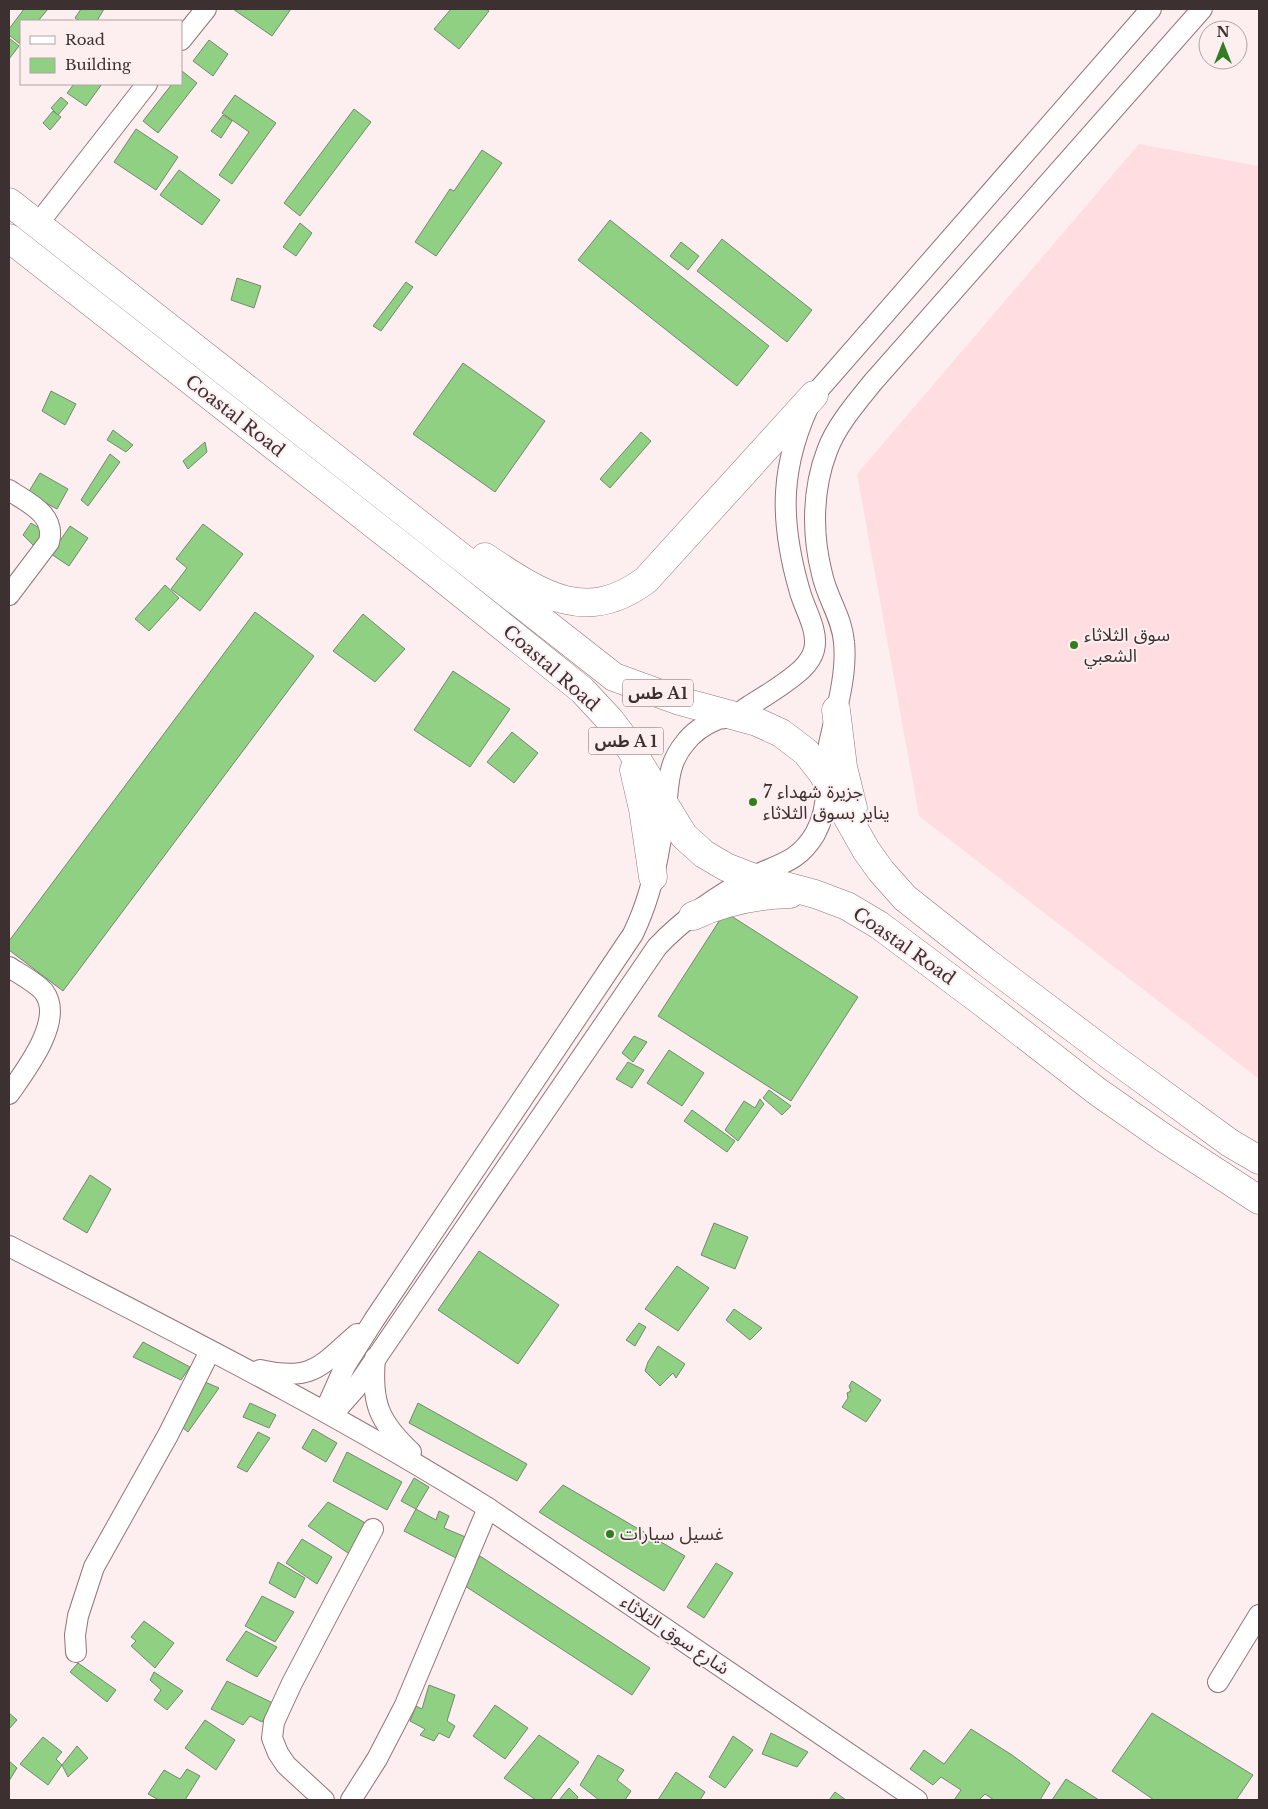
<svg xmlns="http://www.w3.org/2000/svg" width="1268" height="1809" font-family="'Libre Baskerville','Noto Sans Arabic',serif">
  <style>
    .built { fill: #ffdde0 }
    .building { fill: #8fd082; stroke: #758772 }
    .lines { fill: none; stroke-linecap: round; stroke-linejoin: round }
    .minor-casing { stroke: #927578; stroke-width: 22 }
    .highway-casing { stroke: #927578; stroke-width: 29 }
    .minor { stroke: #fff; stroke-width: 20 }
    .highway { stroke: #fff; stroke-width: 28 }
    .poi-dot { fill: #327c22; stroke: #fdeff0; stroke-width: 2 }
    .labels { text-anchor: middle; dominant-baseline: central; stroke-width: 4; stroke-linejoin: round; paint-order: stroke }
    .shield { fill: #fdeff0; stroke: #76696a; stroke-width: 1 }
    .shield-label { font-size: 16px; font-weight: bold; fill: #3c3031 }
    .street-label { font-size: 18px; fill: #3c3031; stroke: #fdeff0 }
    .poi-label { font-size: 18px; fill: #3c3031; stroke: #fdeff0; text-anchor: start }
  </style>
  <rect width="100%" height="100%" fill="#fdeff0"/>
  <polygon class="built" points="1139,144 1259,166 1259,1079 919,816 857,474"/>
  <g class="building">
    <polygon points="24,9 48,9 38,21 21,21 20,44 9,35 9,29"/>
    <polygon points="81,9 104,9 97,21 80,21 75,18"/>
    <polygon points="233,9 291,9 272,36"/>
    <polygon points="451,9 486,9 489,11 459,49 434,29"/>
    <polygon points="9,38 19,46 9,59"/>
    <polygon points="209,40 228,54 213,76 193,61"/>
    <polygon points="182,71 197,83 158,133 143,121 172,84 181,84"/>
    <polygon points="74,84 102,84 86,106 67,93"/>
    <polygon points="235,95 276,123 232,184 219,175 249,132 222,113"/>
    <polygon points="61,97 68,103 58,115 51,108"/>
    <polygon points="354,109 371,122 300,216 284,203"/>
    <polygon points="53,111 61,117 50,130 43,123"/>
    <polygon points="223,115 232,121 221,138 211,131"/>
    <polygon points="136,129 178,157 156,190 114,162"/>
    <polygon points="482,150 502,163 436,256 415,242 450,189 454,191"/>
    <polygon points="179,170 220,200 202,225 160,195"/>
    <polygon points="610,220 769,346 737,386 578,260"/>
    <polygon points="300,223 312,233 296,256 283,247"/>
    <polygon points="722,239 812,310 787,342 697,271"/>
    <polygon points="681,242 699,256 688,270 670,256"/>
    <polygon points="237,278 261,286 254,308 231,300"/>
    <polygon points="406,282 413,287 381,331 373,326"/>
    <polygon points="463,363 545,421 495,492 413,434"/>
    <polygon points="51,391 76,404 65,425 42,411"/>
    <polygon points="113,430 133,445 126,452 107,440"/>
    <polygon points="641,432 651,441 610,488 600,479"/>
    <polygon points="205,442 207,452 188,469 183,461"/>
    <polygon points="110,454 120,462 88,506 81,500"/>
    <polygon points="40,473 68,489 57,509 28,493"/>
    <polygon points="31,523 47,533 35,547 23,535"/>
    <polygon points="203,524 243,554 200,611 171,589 187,568 176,559"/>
    <polygon points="70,526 88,538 69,566 51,554"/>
    <polygon points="165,585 179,598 149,631 135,619"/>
    <polygon points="255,612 314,656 63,991 9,950 9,941"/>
    <polygon points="363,614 405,649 375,682 333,651"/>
    <polygon points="453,671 510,709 470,767 414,730"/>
    <polygon points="512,732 538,753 514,783 487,762"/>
    <polygon points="725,912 858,997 791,1101 658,1016"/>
    <polygon points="634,1036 647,1042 633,1062 622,1053"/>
    <polygon points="669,1050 704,1073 682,1106 647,1083"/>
    <polygon points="628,1062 644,1070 632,1088 616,1079"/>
    <polygon points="769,1090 791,1106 782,1115 763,1098"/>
    <polygon points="760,1099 764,1104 738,1141 725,1130 744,1101 755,1108"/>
    <polygon points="692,1110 735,1141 727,1152 684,1121"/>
    <polygon points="90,1175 111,1189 87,1233 63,1219"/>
    <polygon points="714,1223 748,1237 735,1269 701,1255"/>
    <polygon points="479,1251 559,1305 518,1364 438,1310"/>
    <polygon points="677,1266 709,1288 678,1331 645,1309"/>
    <polygon points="734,1309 762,1328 750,1340 726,1320"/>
    <polygon points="639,1323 646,1327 635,1346 626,1340"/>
    <polygon points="143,1342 190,1367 181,1380 133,1357"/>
    <polygon points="658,1346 685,1364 676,1378 673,1373 660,1386 645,1371 648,1362"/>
    <polygon points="852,1381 881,1400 866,1422 842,1407 848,1398 847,1393 851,1391 849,1386"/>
    <polygon points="205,1382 219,1388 188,1432 178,1424"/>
    <polygon points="250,1403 276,1415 269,1428 243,1417"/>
    <polygon points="418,1403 527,1464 517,1481 409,1423"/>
    <polygon points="313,1429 337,1443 326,1462 302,1448"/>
    <polygon points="258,1432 270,1438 247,1472 237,1467"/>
    <polygon points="347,1452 402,1482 387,1510 333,1481"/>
    <polygon points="414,1478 429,1487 416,1509 401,1501"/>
    <polygon points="563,1485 685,1556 664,1591 539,1512"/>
    <polygon points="328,1502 369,1525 351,1555 308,1526"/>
    <polygon points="416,1509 436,1520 439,1511 449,1516 444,1528 468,1538 456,1558 404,1531"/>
    <polygon points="302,1539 332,1557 317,1584 286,1563"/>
    <polygon points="480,1556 650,1668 632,1695 462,1584"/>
    <polygon points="278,1562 305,1578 295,1598 269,1583"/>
    <polygon points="716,1563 733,1573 704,1618 687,1607"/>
    <polygon points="262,1596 294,1612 275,1642 245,1626"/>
    <polygon points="144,1621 174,1643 155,1668 131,1646 136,1641 131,1637"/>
    <polygon points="246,1631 277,1647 257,1677 226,1660"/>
    <polygon points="78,1663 116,1690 107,1702 70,1672"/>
    <polygon points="154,1672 183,1691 167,1710 154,1700 161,1690 150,1680"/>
    <polygon points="227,1681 273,1703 262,1722 250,1716 243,1725 211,1709"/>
    <polygon points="429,1685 455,1695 447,1721 455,1726 449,1738 439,1733 434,1741 420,1735 425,1729 410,1721 416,1706 422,1709"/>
    <polygon points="495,1705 528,1728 505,1759 473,1736"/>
    <polygon points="9,1713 17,1720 9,1729"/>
    <polygon points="1152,1713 1253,1775 1236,1800 1154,1800 1112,1771"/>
    <polygon points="205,1720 235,1740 216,1770 185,1748"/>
    <polygon points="971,1729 1012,1755 1050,1783 1040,1800 994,1800 985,1794 979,1800 954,1800 961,1790 941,1777 933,1785 910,1769 924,1750 944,1764"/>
    <polygon points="771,1733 808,1752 797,1767 762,1754"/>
    <polygon points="539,1735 579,1762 550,1800 536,1800 504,1778"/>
    <polygon points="733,1736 753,1750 725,1788 709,1777"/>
    <polygon points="43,1737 62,1752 56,1759 62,1765 48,1785 20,1764"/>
    <polygon points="77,1746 88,1758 68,1777 62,1765"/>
    <polygon points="598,1755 624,1770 617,1780 631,1791 625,1800 599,1800 580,1785"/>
    <polygon points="9,1761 17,1768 9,1781"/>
    <polygon points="187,1769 200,1776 185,1800 159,1800 148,1794 164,1770 180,1779"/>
    <polygon points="676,1772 705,1792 700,1800 658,1800"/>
    <polygon points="1066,1779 1099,1800 1052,1800"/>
    <polygon points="569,1788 578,1797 576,1800 559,1800"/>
    <polygon points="835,1792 846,1800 829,1800"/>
  </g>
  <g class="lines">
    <g class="minor-casing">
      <g id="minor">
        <polyline points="181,40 206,9"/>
        <polyline points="37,225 147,84"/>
        <path d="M9,490c19,13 47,24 40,52l-40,53"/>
        <path d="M9,967c9,6 28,16 35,25 21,28 -19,79 -35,102"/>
        <path d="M9,1246c162,84 325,165 479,262l429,292"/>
        <path d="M375,1358c-4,45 4,64 36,94"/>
        <path d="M260,1370c53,12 60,-4 97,-36"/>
        <path d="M325,1411l20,-45 29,-46 259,-386c14,-29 22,-59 27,-90 3,-13 5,-25 6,-37 3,-25 2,-44 19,-64 8,-11 21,-19 33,-24 5,-1 11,-1 15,-3 6,-2 11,-7 16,-10 18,-11 38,-23 53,-37 5,-5 10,-11 12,-19 5,-19 -9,-40 -14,-58 -21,-72 -21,-128 14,-197l337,-386"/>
        <path d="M331,1414l9,-8 15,-17 302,-442c25,-27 61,-52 93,-69 27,-14 47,-14 65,-44 7,-13 11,-28 11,-43 -1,-9 -3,-17 -1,-26 6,-38 23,-85 19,-123 -2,-25 -17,-44 -22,-68 -10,-39 -10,-84 5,-123 9,-25 29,-48 46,-69l329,-373"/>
        <polyline points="76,1652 75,1635 78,1616 94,1567 168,1435 210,1351"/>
        <polyline points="1218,1682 1259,1615"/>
        <polyline points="324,1800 286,1765 278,1753 272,1738 274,1722 292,1683 373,1529"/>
        <polyline points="351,1800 377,1759 405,1705 488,1508"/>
      </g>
    </g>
    <g class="highway-casing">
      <g id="highway">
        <polyline points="9,202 614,677 680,701 757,722 781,733 806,752 823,774 866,850 881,871 905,898 986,962 1112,1057 1230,1143 1259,1160"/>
        <polyline points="9,238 436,573 582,690 610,720 625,740 684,836 704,854 726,867 752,877 815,894 847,906 879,925 982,1002 1098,1092 1164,1138 1259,1200"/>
        <path d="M485,557c54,36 100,69 161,23l168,-185"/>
        <polyline points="836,710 843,767 853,808"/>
        <polyline points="634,770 643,809 653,877"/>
        <path d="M693,916c32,-15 62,-21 97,-22"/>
      </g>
    </g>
    <use href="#minor" class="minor"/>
    <use href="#highway" class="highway"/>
  </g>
  <g class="poi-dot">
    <circle cx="1074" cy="645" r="5"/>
    <circle cx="753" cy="802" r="5"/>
    <circle cx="610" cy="1534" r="5"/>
  </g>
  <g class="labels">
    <g class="shield">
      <rect x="623" y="679.5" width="70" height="27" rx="4"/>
      <rect x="588.5" y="727.5" width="75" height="27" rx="4"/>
    </g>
    <g class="shield-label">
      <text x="658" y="693">طس A1</text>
      <text x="626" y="741">طس A 1</text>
    </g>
    <g class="street-label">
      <text transform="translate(235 416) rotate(38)">Coastal Road</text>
      <text transform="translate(551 668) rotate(41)">Coastal Road</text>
      <text transform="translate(904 946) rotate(35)">Coastal Road</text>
      <text transform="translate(675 1635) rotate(34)">شارع سوق الثلاثاء</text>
    </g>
    <g class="poi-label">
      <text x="1084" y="635">سوق الثلاثاء<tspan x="1084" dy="21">الشعبي</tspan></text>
      <text x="763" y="792">جزيرة شهداء 7<tspan x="763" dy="21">يناير بسوق الثلاثاء</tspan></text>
      <text x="620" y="1534">غسيل سيارات</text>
    </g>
  </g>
  <rect width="1268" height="1809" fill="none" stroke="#3c3031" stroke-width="20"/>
  <rect x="20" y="20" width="162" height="65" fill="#fdeff0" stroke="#b0a3a4"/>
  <rect x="30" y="36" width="25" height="8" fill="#ffffff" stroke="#b0a3a4"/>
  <text x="65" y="45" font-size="15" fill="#3c3031">Road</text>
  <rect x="30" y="58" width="25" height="15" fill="#8fd082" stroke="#b0a3a4"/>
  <text x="65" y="70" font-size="15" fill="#3c3031">Building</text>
  <g transform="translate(1223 45)"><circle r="24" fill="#fdeff0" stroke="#b0a3a4"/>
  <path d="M0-4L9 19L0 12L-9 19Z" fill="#327c22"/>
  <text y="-8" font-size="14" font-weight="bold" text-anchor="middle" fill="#3c3031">N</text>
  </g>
</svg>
